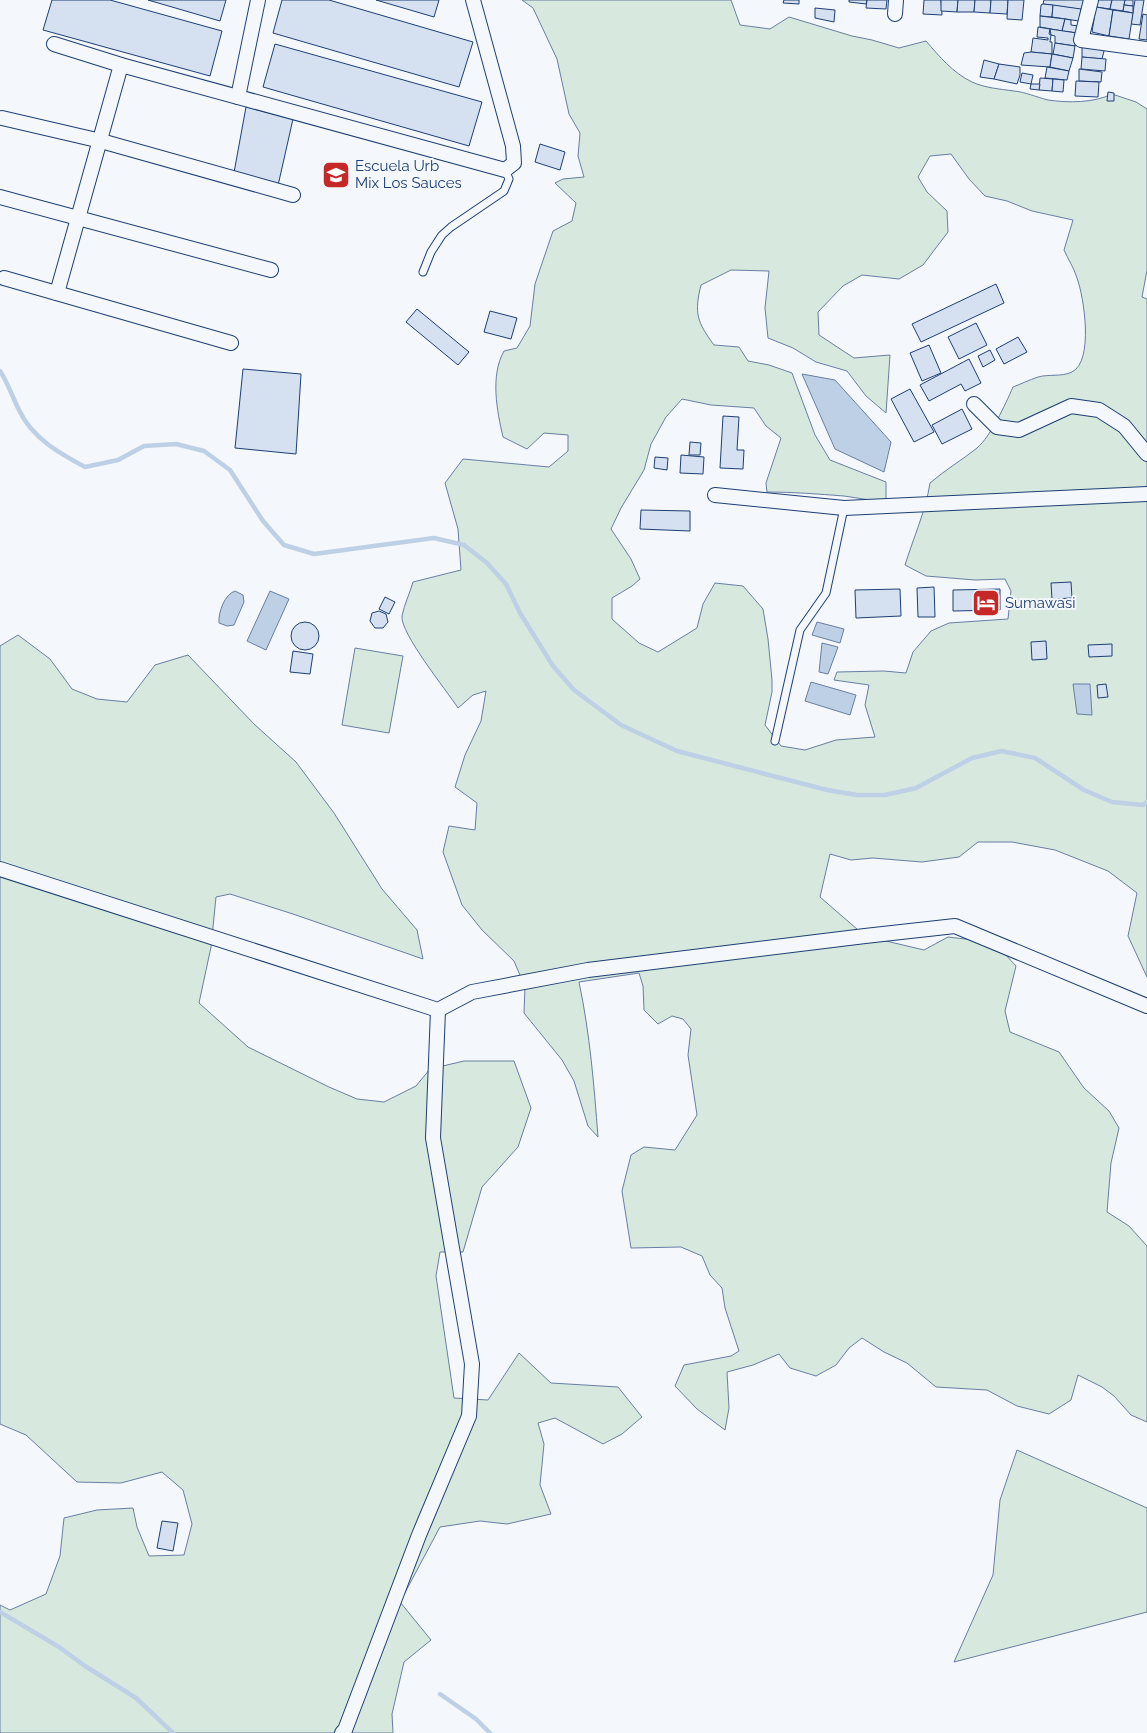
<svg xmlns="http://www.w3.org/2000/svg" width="1147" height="1733" font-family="Raleway,sans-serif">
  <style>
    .green { fill: #d7e8df; stroke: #687fa3; fill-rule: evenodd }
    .water { fill: #bed0e5; stroke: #687fa3 }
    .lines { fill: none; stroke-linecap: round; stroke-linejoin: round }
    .stream { stroke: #bed0e5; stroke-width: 4.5 }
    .building { fill: #d5e0f0; stroke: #1d3f73 }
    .lane-casing { stroke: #1d3f73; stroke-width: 9 }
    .street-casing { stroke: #1d3f73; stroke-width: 16 }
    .lane { stroke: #f4f7fb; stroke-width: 7 }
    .street { stroke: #f4f7fb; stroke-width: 14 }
    .labels { text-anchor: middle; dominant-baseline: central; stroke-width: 4; stroke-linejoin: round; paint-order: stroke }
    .poi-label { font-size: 15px; fill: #1d3f73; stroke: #f4f7fb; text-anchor: start }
  </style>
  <rect width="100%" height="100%" fill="#f4f7fb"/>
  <g class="green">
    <path d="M522,0h209l9,25 30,4 19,-12 63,19 20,4 27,8 27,-7c13,15 27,32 46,41 13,6 28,7 42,9 11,1 22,6 34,9 20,3 46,3 64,-6l24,8 11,7v161l-5,27 5,2v678l-19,-41 9,-43 -29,-22 -53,-21 -43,-8h-34l-19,15 -37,5 -49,-4 -22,2 -21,-6 -10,43 45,39 59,14 24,-13 34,4 22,12 12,13 -11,45 5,21 49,20 25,36 25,23 10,17 -8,35 -4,49 22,14 18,20v176l-16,-7 -17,-19 -12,-9 -24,-12 -7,25 -22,14 -32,-8 -30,-16 -51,-3 -29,-24 -23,-11 -22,-14 -13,10 -13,17 -20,11 -26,-8 -11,-14 -26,11 -26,7 2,36 -4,22 -28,-21 -22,-23 9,-21 47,-9 8,-5 -14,-43 -3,-20 -12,-13 -8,-19 -21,-9 -50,1 -9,-57 9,-36 13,-8 31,3 22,-35 -9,-60 3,-26 -8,-10 -11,-3 -14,8 -14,-14 -1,-24 -4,-13 -60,9c11,52 15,103 19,155l-10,-11 -14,-45 -12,-21 -38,-47 1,-26 -11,-26 -32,-31 -20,-25 -19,-53 6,-26 26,4 2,-27 -22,-16 10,-32 16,-34 5,-30 -13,4 -15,13c-11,-17 -58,-75 -56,-92 2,-11 8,-23 11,-34l48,-12 -3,-41 -13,-46 18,-24 86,8 19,-16v-16l-24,-2 -17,16 -24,-12c-6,-26 -13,-61 1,-86l13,-3 13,-22 5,-42 18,-53 19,-10 4,-18 -21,-20 8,-4 21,-2 -6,-21 2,-23 -11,-19 -12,-55 -24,-51zM951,154l18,25 16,17 22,5 25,10 41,9 -9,30c4,9 10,18 13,28 7,19 17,83 -5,94 -10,5 -24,2 -34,5 -9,3 -17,7 -25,10 -8,18 -22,49 -36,61 -15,12 -32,22 -47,35 -4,27 -17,56 -25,82l21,11 49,4 30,-1 6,12 -3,28 -59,4 -18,8 -18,21 -7,21 -22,-2 -47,1 -3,8 35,5 -4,20 10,32 -39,3 -31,10 -24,-4 -16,-21 7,-33v-12l-4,-41 -5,-30 -20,-23 -28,-3 -12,21 -6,24 -39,24 -19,-9 -27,-24v-21l20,-12 8,-7 -9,-20 -20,-30 10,-21 23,-38 7,-26 15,-27 16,-18 29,6 43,3 12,18 15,12 -15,45 1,9c26,0 51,2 77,4 14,2 28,5 42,5v-19l-56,-22 -15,-25 -23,-62 -23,-8 -21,-4 -9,-14 -25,-2c-17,-23 -20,-32 -13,-60l30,-15 38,1 -4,37 3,30 25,10 23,14 31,9 19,25 20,17 4,-58 -36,3 -35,-23 -1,-23 25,-26 19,-11 37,4 24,-14 25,-33 -1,-21 -20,-19 -9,-15 12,-21z"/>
    <polygon points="18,635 50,659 72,689 97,699 127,702 155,665 188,655 254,724 296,762 334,813 382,889 417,930 423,959 293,914 230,894 216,897 211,947 199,1003 248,1047 329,1087 357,1099 384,1102 416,1086 430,1069 464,1061 514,1061 531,1108 518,1147 482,1187 463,1252 440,1252 436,1276 454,1398 488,1400 519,1353 551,1383 618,1387 642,1417 622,1434 603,1444 555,1418 538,1423 544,1444 540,1485 551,1514 507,1524 480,1521 440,1527 400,1602 431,1640 404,1662 392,1714 393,1733 0,1733 0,1605 10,1610 46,1594 60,1556 64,1518 97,1510 133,1508 137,1527 149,1556 184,1555 192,1524 183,1490 162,1472 121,1483 77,1482 26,1435 0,1424 0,646"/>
    <polygon points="355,648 403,656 389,733 342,725"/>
    <polygon points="1017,1450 1147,1508 1147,1612 954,1662 993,1575 1000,1500"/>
  </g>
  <g class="water">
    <polygon points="802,374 835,380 891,442 884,472 835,449"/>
    <path d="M235,591l8,4 1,7 -10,23 -7,1 -8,-3c-1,-11 6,-29 16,-32z"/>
    <polygon points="270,591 289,599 266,650 247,641"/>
    <polygon points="817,622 844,629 840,643 812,635"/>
    <polygon points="822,643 838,647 828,674 819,672"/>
    <polygon points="811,682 856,695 850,715 805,701"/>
    <polygon points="1073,684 1090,684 1092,715 1077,714"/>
  </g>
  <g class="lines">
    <g class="stream">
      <path d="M0,371c8,12 12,25 19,39 13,28 40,43 66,57l33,-7 26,-14 32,-2 28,7 26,19 33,51 21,24 30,9 120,-16 30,7 23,18 19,21 14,29 33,53 21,24 47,35 56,26 150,39 30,5h28l31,-7 56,-30 30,-7 33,7 49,32 28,12 31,3 4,-3"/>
      <polyline points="0,1612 59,1647 85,1666 136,1698 173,1733"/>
      <polyline points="440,1694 476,1719 490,1733"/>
    </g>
  </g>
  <g class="building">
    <polygon points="52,0 110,0 222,31 210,76 43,30"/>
    <polygon points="148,0 226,0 220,21"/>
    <polygon points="282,0 329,0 473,42 459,87 273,33"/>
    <polygon points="376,0 439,0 434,17"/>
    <polygon points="784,0 799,0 799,4 783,3"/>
    <polygon points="849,0 867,0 866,4 849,2"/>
    <polygon points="867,0 887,0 886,9 866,8"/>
    <polygon points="924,0 941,0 942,15 923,14"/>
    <polygon points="941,0 958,0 957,12 941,11"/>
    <polygon points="958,0 975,0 974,12 957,12"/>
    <polygon points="975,0 991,0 990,13 974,12"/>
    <polygon points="991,0 1008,0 1007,14 990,13"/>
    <polygon points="1008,0 1024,0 1022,20 1007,19"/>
    <polygon points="1044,0 1085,0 1085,10 1043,4"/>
    <polygon points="1097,0 1112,0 1110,9 1096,7"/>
    <polygon points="1112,0 1125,0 1123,11 1110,9"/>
    <polygon points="1125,0 1133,0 1133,6 1124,5"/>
    <polygon points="1135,0 1144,0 1140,25 1131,24"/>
    <polygon points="1043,4 1053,5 1052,17 1040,16 1041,5"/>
    <polygon points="1053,5 1081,9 1079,21 1052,17"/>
    <polygon points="1124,5 1133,6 1133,13 1123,11"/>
    <polygon points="1096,7 1113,10 1109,36 1092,32"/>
    <polygon points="815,8 835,10 834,22 815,18"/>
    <polygon points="1113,10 1133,13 1129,39 1109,36"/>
    <polygon points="1143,14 1147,15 1147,40 1139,39"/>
    <polygon points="1040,16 1065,19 1062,31 1040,27"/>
    <polygon points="1065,19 1071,20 1071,25 1079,26 1078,33 1062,31"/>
    <polygon points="1038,27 1050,29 1049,34 1051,35 1050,42 1052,42 1052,54 1031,52 1033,38 1048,40 1048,38 1037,37"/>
    <polygon points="1050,29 1077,33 1075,46 1055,43 1055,36 1051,35"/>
    <polygon points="1055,43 1075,46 1073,58 1053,54"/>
    <polygon points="275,44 482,102 469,146 263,87"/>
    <polygon points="1082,46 1105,47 1102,59 1082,57"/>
    <polygon points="1031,52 1052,54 1050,67 1021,65 1024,53"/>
    <polygon points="1052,54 1073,58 1069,71 1050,67"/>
    <polygon points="1082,57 1106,59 1105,71 1081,69"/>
    <polygon points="984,60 999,64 994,79 980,77"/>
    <polygon points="999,64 1020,67 1020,75 1017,84 994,79"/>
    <polygon points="1047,67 1069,71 1067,80 1045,78"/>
    <polygon points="1079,69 1102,72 1101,82 1079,81"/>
    <polygon points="1022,73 1033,75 1031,84 1020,82"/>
    <polygon points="1040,78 1053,79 1052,91 1039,90"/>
    <polygon points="1053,79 1064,80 1063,92 1052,91"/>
    <polygon points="1076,81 1099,82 1098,97 1075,96"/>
    <polygon points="1031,84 1040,84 1039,90 1030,89"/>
    <polygon points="1108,92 1114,93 1114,101 1107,101"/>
    <polygon points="246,107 293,119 277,190 233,178"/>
    <polygon points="540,144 565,152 560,170 535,162"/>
    <polygon points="996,284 1004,303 921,342 912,324"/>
    <polygon points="417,309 469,352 458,365 406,322"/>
    <polygon points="490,311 517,318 511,339 484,332"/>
    <polygon points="976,323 987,345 959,359 948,337"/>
    <polygon points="1018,337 1027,352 1004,364 996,349"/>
    <polygon points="929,345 941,373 922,381 910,353"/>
    <polygon points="990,350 995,360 983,367 978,356"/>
    <polygon points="969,359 981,383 965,391 961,384 929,401 920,385"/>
    <polygon points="243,369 301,374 296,454 235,448"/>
    <polygon points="910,389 934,432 914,442 891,399"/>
    <polygon points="962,409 972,429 942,444 932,425"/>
    <polygon points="723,416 739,417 737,450 744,450 743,469 720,468"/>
    <polygon points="690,442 701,443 700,455 689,455"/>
    <polygon points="681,455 704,457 703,474 680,473"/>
    <polygon points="655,457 668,458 667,470 654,468"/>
    <polygon points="641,510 690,511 690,531 640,529"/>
    <polygon points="1071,582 1072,598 1052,599 1051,583"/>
    <polygon points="934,587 935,617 918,617 917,588"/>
    <polygon points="900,589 901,616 856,618 855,590"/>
    <polygon points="1000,589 1000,610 953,611 953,590"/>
    <polygon points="385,597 395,602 389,614 379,609"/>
    <polygon points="379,611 386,614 388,622 383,628 375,628 370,621 372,613"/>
    <circle cx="305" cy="636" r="14"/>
    <polygon points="1046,641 1047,659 1032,660 1031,642"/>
    <polygon points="1112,644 1112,656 1089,657 1088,645"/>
    <polygon points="293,651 313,654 310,674 290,672"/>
    <polygon points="1106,684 1108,697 1098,698 1097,685"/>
    <polygon points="162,1521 178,1523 173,1551 157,1548"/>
  </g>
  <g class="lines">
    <g class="lane-casing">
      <g id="lane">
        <polyline points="423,272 431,252 442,235 451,227 504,191 509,179 505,170"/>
        <polyline points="775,741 800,630 826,593 844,508"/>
      </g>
    </g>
    <g class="street-casing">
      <g id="street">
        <polyline points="1091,0 1081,40 1147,49"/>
        <polyline points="895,14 896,0"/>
        <polyline points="54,44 121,65 505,170 514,163 513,146 473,0"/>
        <polyline points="238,97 258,0"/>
        <polyline points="2,118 101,141 293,195"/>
        <polyline points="0,197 271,270"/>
        <polyline points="4,278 231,343"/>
        <polyline points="57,293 121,65"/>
        <polyline points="974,404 997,427 1019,430 1071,406 1099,410 1124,426 1147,454"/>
        <polyline points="715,495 844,508 1147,494"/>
        <polyline points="0,869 438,1010 472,992 588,970 865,936 955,926 1147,1006"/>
        <polyline points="342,1733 345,1730 419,1535 469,1416 472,1364 433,1138 438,1010"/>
      </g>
    </g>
    <use href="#lane" class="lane"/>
    <use href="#street" class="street"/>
  </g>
  <defs>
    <g id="school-square" transform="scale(1.4375)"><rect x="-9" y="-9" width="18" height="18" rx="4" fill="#c62828" stroke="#f4f7fb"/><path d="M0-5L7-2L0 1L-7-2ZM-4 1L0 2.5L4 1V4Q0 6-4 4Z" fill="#fff"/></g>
    <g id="hotel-square" transform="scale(1.4375)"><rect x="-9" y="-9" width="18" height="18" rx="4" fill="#c62828" stroke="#f4f7fb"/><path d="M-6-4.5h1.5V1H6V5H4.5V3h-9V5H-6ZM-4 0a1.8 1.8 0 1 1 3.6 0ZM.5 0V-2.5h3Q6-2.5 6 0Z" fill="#fff"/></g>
  </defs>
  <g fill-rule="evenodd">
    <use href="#school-square" x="336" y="175"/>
    <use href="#hotel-square" x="986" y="603"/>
  </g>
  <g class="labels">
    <g class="poi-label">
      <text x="355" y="166">Escuela Urb<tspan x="355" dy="17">Mix Los Sauces</tspan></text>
      <text x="1005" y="603">Sumawasi</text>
    </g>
  </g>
</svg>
